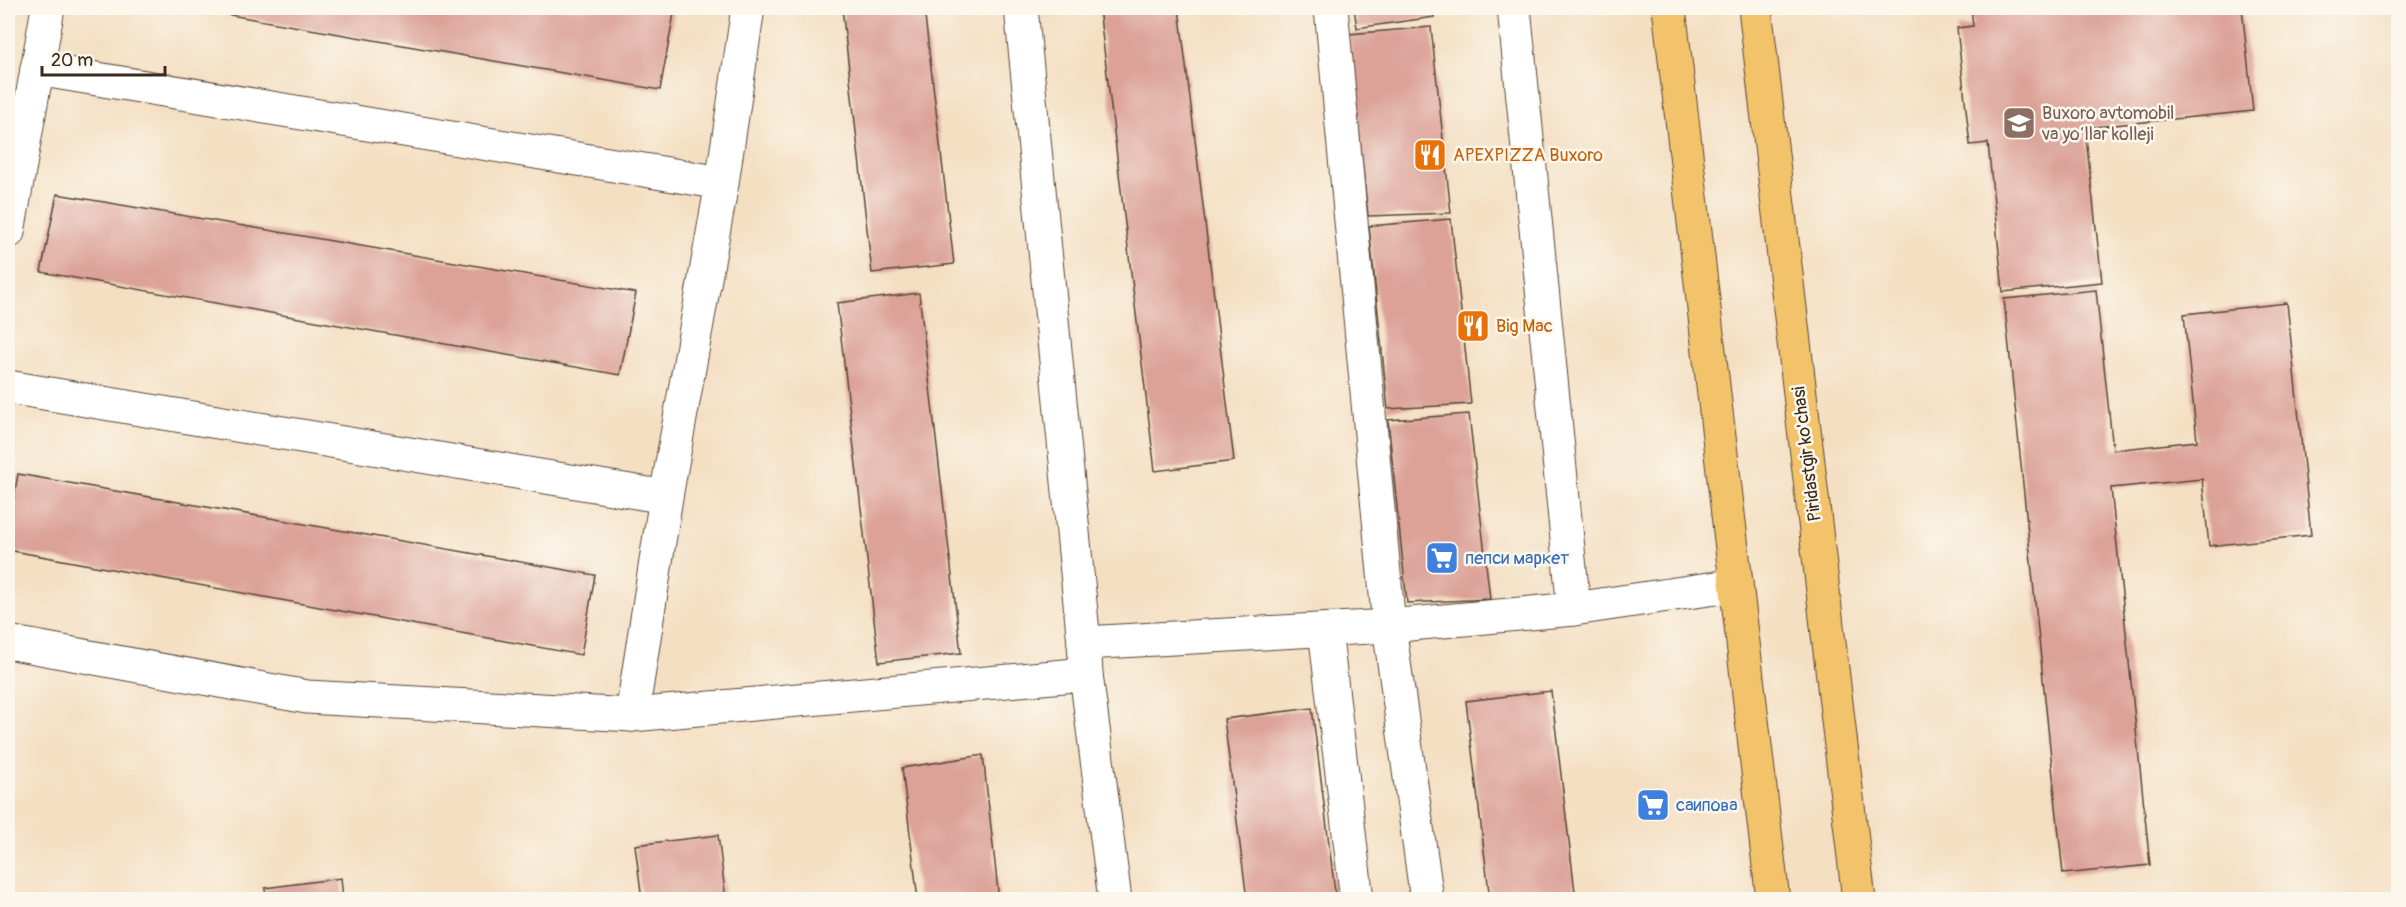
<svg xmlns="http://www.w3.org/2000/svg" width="2406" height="907" font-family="Pangolin,sans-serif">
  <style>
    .building { fill: #dca197 }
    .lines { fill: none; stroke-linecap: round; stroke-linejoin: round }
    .minor-casing { stroke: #574537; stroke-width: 35 }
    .major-casing { stroke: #574537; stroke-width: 35 }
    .minor { stroke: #fff; stroke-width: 33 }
    .major { stroke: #f2c36a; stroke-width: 33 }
    .labels { text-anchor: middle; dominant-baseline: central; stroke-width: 5; stroke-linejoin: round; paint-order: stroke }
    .education-label { font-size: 18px; fill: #785e54; stroke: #fbf7ec; text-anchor: start }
    .food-label { font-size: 18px; fill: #c56008; stroke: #fbf7ec; text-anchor: start }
    .street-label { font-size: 18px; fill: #3b2a1e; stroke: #fbf7ec }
    .shop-label { font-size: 18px; fill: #366cbe; stroke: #fbf7ec; text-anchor: start }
  </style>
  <rect width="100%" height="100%" fill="#fbf7ec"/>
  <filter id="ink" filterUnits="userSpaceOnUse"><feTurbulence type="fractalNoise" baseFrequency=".0167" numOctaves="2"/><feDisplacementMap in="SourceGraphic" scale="12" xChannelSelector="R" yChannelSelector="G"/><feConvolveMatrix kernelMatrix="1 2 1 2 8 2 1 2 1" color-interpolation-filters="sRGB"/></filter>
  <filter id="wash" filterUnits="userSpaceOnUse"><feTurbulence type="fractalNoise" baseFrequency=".008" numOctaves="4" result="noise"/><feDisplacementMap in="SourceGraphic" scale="24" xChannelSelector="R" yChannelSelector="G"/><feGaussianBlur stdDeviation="1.35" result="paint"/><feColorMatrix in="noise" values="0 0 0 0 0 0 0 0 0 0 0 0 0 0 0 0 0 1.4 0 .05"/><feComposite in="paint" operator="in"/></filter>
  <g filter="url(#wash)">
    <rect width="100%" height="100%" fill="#f4dfc2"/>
    <g id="blocks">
      <g class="building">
        <polygon points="190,8 675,8 660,90"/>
        <polygon points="842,8 924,8 954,264 872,273"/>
        <polygon points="1099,8 1179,8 1234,461 1155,471"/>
        <polygon points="1354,8 1433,8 1434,17 1357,28"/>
        <polygon points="1971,8 2070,8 2071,14 2131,8 2242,8 2253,111 2085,128 2102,282 2003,292 1988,143 1970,145 1957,28 1973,26"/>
        <polygon points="1431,27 1451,213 1368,216 1349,34"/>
        <polygon points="57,194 636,293 620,375 41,272"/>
        <polygon points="1451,219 1471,404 1388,409 1369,226"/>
        <polygon points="2096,290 2113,450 2197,441 2184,314 2287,303 2311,535 2209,546 2202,479 2111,488 2150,865 2063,874 2004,299"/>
        <polygon points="919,293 961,653 879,662 837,303"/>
        <polygon points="1469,414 1490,599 1407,603 1388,420"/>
        <polygon points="18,474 595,575 581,655 8,550 8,531"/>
        <polygon points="1551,691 1576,900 1490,900 1466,701"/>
        <polygon points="1312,708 1336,900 1247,900 1224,719"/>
        <polygon points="983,755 999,900 918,900 902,768"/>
        <polygon points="718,835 726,900 642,900 635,845"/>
        <polygon points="341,878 343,900 266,900 265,888"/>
      </g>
    </g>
  </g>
  <g filter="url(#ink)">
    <use href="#blocks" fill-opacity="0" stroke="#574537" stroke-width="1.5"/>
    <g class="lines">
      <g class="minor-casing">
        <g id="minor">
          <polyline points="1021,8 1084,643"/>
          <polyline points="1331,8 1389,626 1427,900"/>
          <polyline points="37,69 722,183 666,497 632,715"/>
          <polyline points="722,183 748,8"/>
          <polyline points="8,232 48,8"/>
          <polyline points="8,387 666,497"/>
          <polyline points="1574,609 1736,585"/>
          <polyline points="1325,630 1357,900"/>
          <polyline points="8,642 307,697 632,715 1086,674 1084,643 1389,626 1574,609 1514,8"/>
          <polyline points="1086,674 1115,900"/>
        </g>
      </g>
      <g class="major-casing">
        <g id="major">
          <polyline points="1669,8 1773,900"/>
          <polyline points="1755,8 1859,900"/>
        </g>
      </g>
      <use href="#minor" class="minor"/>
      <use href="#major" class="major"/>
    </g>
  </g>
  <defs>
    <g id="university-square" transform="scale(1.725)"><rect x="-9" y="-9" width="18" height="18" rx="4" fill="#8d6e63" stroke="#fbf7ec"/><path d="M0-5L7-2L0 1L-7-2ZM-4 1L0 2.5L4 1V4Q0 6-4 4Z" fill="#fff"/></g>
    <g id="restaurant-square" transform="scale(1.725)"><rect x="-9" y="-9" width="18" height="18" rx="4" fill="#e8710a" stroke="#fbf7ec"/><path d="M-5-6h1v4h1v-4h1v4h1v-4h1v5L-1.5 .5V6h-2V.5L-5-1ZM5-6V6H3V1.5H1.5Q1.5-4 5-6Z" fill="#fff"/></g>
    <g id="supermarket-square" transform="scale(1.725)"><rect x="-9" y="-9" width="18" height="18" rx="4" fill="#3f7fe0" stroke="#fbf7ec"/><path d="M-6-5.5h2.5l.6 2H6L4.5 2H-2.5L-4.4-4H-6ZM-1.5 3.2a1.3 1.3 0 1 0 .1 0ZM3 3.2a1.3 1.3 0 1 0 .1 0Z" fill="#fff"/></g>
  </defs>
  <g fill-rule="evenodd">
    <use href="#university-square" x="2019" y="123"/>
    <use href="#restaurant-square" x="1430" y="155"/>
    <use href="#restaurant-square" x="1473" y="326"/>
    <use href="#supermarket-square" x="1442" y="558"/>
    <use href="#supermarket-square" x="1653" y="805"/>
  </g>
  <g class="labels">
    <g class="education-label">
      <text x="2042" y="113">Buxoro avtomobil<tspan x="2042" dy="21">va yo‘llar kolleji</tspan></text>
    </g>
    <g class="food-label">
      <text x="1453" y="155">APEXPIZZA Buxoro</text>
      <text x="1496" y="326">Big Mac</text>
    </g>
    <g class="street-label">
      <text transform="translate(1807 454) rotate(-97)">Piridastgir ko'chasi</text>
    </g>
    <g class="shop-label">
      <text x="1465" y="558">пепси маркет</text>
      <text x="1676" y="805">саипова</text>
    </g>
  </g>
  <rect width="2406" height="907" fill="none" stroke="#fbf7ec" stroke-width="30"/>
  <path d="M42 66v9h123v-9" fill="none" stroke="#3b2a1e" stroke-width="3"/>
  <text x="51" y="66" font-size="18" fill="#3b2a1e" stroke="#fbf7ec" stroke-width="4.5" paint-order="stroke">20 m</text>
</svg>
